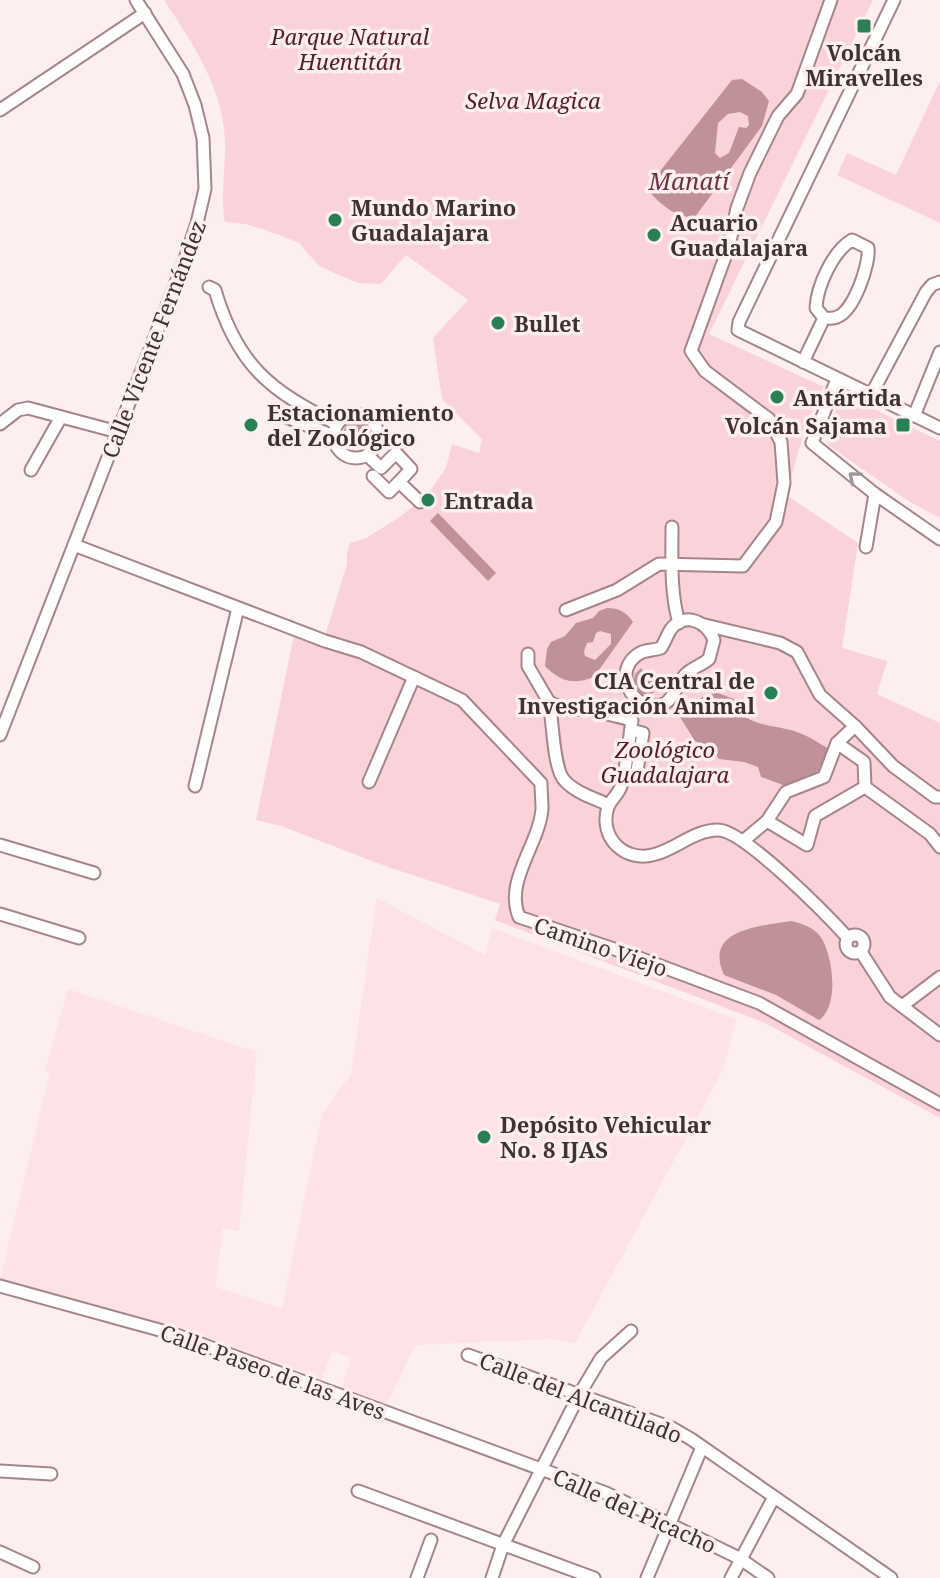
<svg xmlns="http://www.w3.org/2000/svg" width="940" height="1578" font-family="'Noto Serif',serif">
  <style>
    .built { fill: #fde2e6 }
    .green { fill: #f9d3d9 }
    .water { fill: #c09199; fill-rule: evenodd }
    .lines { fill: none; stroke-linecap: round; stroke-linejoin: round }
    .minor-casing { stroke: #a5858a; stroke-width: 15 }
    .minor { stroke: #fff; stroke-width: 11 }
    .oneway { stroke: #9f989a }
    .poi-dot { fill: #288054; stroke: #fdeef0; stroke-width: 3 }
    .labels { text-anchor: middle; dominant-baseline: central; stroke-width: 7; stroke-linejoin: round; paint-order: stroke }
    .park-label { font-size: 22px; font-style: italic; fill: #571c2c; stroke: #fdeef0 }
    .poi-label { font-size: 22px; font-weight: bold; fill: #3f3134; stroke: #fdeef0; text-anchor: start }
    .street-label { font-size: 22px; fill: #3f3134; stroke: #fdeef0 }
    .water-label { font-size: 24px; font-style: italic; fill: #713341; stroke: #fdeef0 }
  </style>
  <rect width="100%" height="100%" fill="#fdeef0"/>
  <polygon class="built" points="377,898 485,955 492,928 736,1019 723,1070 575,1343 553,1339 415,1345 387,1404 342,1387 351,1358 332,1351 322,1379 174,1325 0,1279 50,1073 45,1070 68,989 257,1052 239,1231 223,1228 215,1287 282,1308 322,1114 351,1074"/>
  <g class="green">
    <path d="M164,0h709l-164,334 115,53 -18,38 -20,70 72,48 -16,105 45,13 -10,33 63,29v395l-175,-95 -270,-103 5,-16 -112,-37 -107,-41 -25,-6 38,-185 28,11 25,-82v-12l3,-9 16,-5 29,-18 31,-23 20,-29 6,-24 27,9 3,-14 -40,-40 -9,-61 35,-38 -62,-45 -25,29 -23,-1 -24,-10 -15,-7 -20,-23 -22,-9 -31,-10 -21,-2c-5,-18 1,-59 0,-81 -1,-51 -33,-99 -61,-141z"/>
    <polygon points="940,81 940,223 837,175 847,153 896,175"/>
    <polygon points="843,394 940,441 940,518 910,502 828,445 826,433"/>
  </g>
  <g class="water">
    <path d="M742,79l20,13 7,9 -7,25 -67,91c-21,1 -35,-14 -49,-28l86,-109zM740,112l8,4 1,9 -3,3 -7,-1 -10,26 -9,5 -5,-5 3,-30 10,-9z"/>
    <circle cx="357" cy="435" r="14"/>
    <polygon points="438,513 496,573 488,581 430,521"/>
    <path d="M607,608c12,0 19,4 26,14l-39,55c-21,8 -33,5 -49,-11l2,-17 4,-7 14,-6 11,-13 17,-5 6,-7zM600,631l11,3v10l-16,16 -10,-4 -1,-5 3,-8 6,-1 3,-9z"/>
    <polygon points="641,668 650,679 661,684 651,695 642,694 633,685 635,674"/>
    <path d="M718,693l16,6c9,30 39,24 63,33 12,4 23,12 34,18l-9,24 -31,14 -30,-11 -3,-10 -14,-5 -25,-3 -7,-9 -17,-9 -15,-24 3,-9 23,-13z"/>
    <path d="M792,921c10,3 21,6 28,15 13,18 20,70 -1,84l-43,-25 -52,-20c-21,-46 36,-49 68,-54z"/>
  </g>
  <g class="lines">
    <g class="minor-casing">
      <g id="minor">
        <polyline points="894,0 739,322 738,330 940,428"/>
        <polyline points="0,110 145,13"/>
        <path d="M852,240l16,8c2,16 -14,63 -31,69 -4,2 -8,1 -13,1l-8,-10c1,-22 17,-57 36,-68z"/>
        <path d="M209,287l6,3c22,75 55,101 122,134"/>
        <polyline points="803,362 824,318"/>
        <polyline points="837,379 812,443 875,494 940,539"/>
        <polyline points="871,395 926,292 932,285 940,282"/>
        <circle cx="356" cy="436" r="22"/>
        <polyline points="914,416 940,352"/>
        <polyline points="286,417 334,436"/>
        <polyline points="0,424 18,410 28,408 118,432"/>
        <polyline points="367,455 381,468 396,453 411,469 399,482 420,502"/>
        <polyline points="31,470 61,417"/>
        <polyline points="373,476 389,492 399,482"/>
        <path d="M672,527c0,31 -2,65 7,96"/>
        <path d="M74,545l251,96 36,11 101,48 79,83c0,8 1,17 1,26 -3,36 -38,72 -23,108l107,36 133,50 181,101"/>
        <polyline points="866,547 875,494"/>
        <polyline points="566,610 617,590 659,564 743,566 776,522 784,483 781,442 769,419 705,371 691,351 729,246 737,208 750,173 778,116 797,94 831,0"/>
        <polyline points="705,625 780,643 797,652 820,695 855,726 893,766 935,797 940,797"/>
        <path d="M528,654v12l21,36 15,7h22l46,11c-3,21 -5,46 -11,66 -2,8 -10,13 -13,21 -10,31 18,57 48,47 21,-6 39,-24 62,-24 26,0 110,86 130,108"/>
        <path d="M549,702c4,18 4,68 16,79 11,12 29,17 44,24"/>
        <path d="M627,719l12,-18c37,16 32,-15 48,-28 7,-6 15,-8 22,-14l5,-19c-7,-18 -29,-29 -43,-11 -4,6 -6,13 -10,19 -6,2 -13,2 -19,4 -22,11 -20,36 -3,49"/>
        <polyline points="0,735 184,262 197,223 205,189 203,138 195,105 183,74 136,0"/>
        <polyline points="837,743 864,762 865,787"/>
        <polyline points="623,775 636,777 643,733 631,730"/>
        <polyline points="369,782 414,677"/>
        <polyline points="195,786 238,608"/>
        <polyline points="767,821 786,792 824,777 837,743 855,726"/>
        <polyline points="743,841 767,821 807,845 815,816 865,787 930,834 940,847"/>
        <polyline points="0,845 94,873"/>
        <polyline points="0,914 79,938"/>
        <circle cx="855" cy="944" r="9"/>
        <polyline points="861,952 890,997 940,1035"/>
        <polyline points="902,1006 940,977"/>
        <polyline points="0,1286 174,1334 606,1493 739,1558 768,1578"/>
        <polyline points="468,1355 672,1428 691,1439 891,1578"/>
        <polyline points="0,1471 51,1474"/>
        <polyline points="358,1491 594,1578"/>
        <polyline points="0,1552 33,1567"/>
        <polyline points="417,1578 431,1540"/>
        <polyline points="492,1578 503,1545 579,1395 601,1358 631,1331"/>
        <polyline points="647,1578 702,1447"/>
        <polyline points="731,1578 774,1497"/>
      </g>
    </g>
    <use href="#minor" class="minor"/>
  </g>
  <defs><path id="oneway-chevron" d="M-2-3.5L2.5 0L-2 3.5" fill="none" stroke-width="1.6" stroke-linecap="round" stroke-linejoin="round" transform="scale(2)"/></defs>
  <use class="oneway" href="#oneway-chevron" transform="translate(854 477) rotate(-141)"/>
  <g class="poi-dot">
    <rect x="856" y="18" width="16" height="16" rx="4"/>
    <circle cx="335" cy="220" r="8"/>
    <circle cx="654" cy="235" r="8"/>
    <circle cx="498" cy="323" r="8"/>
    <circle cx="777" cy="397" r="8"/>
    <circle cx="251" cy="425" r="8"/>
    <rect x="895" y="417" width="16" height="16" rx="4"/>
    <circle cx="428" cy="500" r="8"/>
    <circle cx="771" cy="693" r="8"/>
    <circle cx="484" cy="1137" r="8"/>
  </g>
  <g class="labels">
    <g class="park-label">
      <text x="350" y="36">Parque Natural<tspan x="350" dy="25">Huentitán</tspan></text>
      <text x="533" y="100">Selva Magica</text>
      <text x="665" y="749">Zoológico<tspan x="665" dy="25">Guadalajara</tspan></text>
    </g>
    <g class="poi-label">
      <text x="864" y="52" text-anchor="middle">Volcán<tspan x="864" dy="25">Miravelles</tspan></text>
      <text x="351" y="207">Mundo Marino<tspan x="351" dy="25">Guadalajara</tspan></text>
      <text x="670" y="222">Acuario<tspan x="670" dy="25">Guadalajara</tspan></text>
      <text x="514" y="323">Bullet</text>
      <text x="793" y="397">Antártida</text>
      <text x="267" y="412">Estacionamiento<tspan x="267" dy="25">del Zoológico</tspan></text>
      <text x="887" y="425" text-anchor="end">Volcán Sajama</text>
      <text x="444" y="500">Entrada</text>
      <text x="755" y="680" text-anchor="end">CIA Central de<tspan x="755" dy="25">Investigación Animal</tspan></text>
      <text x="500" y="1124">Depósito Vehicular<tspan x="500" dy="25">No. 8 IJAS</tspan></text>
    </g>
    <g class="street-label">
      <text transform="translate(153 339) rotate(-69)">Calle Vicente Fernández</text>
      <text transform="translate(601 946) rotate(19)">Camino Viejo</text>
      <text transform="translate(273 1371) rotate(20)">Calle Paseo de las Aves</text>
      <text transform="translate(581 1397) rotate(21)">Calle del Alcantilado</text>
      <text transform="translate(635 1510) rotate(24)">Calle del Picacho</text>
    </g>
    <g class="water-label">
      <text x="689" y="180">Manatí</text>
    </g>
  </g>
</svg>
